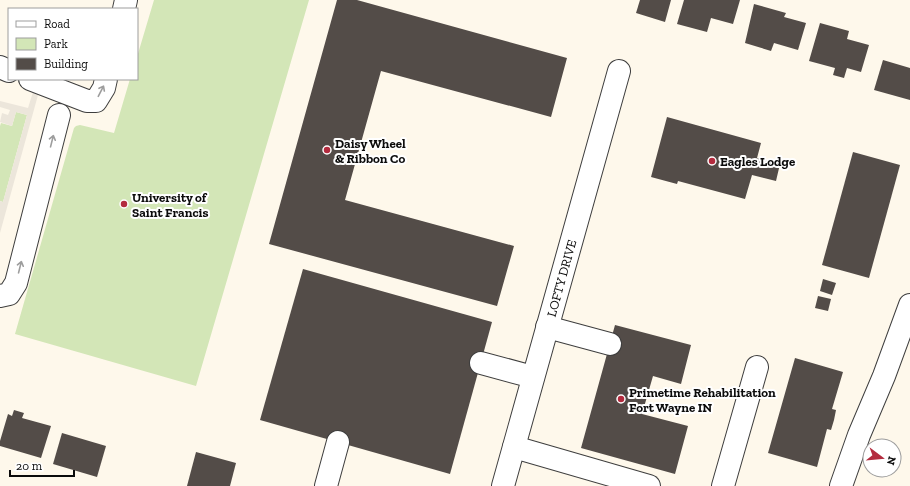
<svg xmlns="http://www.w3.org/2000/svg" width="910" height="486" font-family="'Zilla Slab',serif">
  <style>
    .green { fill: #d3e6b7 }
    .plaza { fill: #ece6db }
    .building { fill: #534c48 }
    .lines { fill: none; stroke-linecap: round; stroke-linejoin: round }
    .minor-casing { stroke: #3e3e3e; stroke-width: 24 }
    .minor { stroke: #fff; stroke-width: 22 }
    .oneway { stroke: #9d9d9d }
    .poi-dot { fill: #b32b3e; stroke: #fff; stroke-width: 1.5 }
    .labels { text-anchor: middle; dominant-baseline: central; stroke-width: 4; stroke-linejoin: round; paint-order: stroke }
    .poi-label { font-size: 13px; font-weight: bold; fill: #0b0b0b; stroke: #fff; text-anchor: start }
    .street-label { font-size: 13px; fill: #0b0b0b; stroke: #fff }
  </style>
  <rect width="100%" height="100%" fill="#fef8eb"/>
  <g class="green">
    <polygon points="154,0 309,0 196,386 15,334 74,128 76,126 80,125 114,133 130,79 137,79 137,57"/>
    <polygon points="16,112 27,115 3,202 0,201 0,126 1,123 12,126"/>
  </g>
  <polygon class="plaza" points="33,92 38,92 38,95 0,233 0,201 3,202 27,115 16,112 12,126 0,122 2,113 8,115 10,110 0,107 0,101 28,108"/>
  <g class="building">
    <polygon points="337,0 357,0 567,58 551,117 381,71 345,200 514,246 497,306 269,244"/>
    <polygon points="640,0 671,0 665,22 636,13"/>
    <polygon points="684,0 740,0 733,24 711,18 707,32 677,24"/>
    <polygon points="754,4 786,13 784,17 806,23 798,50 774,43 771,51 745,43"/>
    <polygon points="820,23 849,31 847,39 869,45 861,72 847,68 844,78 833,75 835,68 809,61"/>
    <polygon points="883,60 910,68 910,100 874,90"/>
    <polygon points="667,117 761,143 757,158 780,164 776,181 752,175 745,199 678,181 677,184 651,177"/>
    <polygon points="853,152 900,165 869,278 822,265"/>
    <polygon points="303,269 492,322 450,474 260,420"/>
    <polygon points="823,279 836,283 832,295 820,291"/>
    <polygon points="818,296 831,299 828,311 815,308"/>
    <polygon points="615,325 691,345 681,384 653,376 642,414 688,426 675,474 581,448"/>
    <polygon points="795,358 843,372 832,409 836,410 834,420 831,430 827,429 817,467 768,453"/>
    <polygon points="14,410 24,413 22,418 51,426 41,458 0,446 0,441 8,414 12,416"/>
    <polygon points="62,433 106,446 97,477 53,464"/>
    <polygon points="196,452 236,463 230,486 187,486"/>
  </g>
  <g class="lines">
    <g class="minor-casing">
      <g id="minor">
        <polyline points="124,9 126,0"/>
        <polyline points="0,67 9,71"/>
        <polyline points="30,79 87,101 96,101 104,88 106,79"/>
        <polyline points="0,296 9,294 16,283 59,115"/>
        <polyline points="547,327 610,344"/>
        <polyline points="481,363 533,377"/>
        <polyline points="514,447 649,486"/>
        <polyline points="326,486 338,442"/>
        <path id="s1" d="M503,486l116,-415"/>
        <polyline points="723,486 757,367"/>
        <polyline points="841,486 859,435 884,376 910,305"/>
      </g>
    </g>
    <use href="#minor" class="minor"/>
  </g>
  <defs><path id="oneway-shaft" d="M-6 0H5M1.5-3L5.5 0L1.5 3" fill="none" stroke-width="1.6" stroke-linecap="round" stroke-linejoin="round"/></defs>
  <g class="oneway">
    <use href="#oneway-shaft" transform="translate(101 91) rotate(-63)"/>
    <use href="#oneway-shaft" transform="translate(52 141) rotate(-76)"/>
    <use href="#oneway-shaft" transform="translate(20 267) rotate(-76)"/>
  </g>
  <g class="poi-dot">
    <circle cx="327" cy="150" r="4"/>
    <circle cx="712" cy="161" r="4"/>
    <circle cx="124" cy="204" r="4"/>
    <circle cx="621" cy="399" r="4"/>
  </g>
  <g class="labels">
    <g class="poi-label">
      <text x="335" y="143">Daisy Wheel<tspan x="335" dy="15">&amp; Ribbon Co</tspan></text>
      <text x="720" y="161">Eagles Lodge</text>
      <text x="132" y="197">University of<tspan x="132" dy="15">Saint Francis</tspan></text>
      <text x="629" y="392">Primetime Rehabilitation<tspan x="629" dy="15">Fort Wayne IN</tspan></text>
    </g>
    <g class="street-label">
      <text stroke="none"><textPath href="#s1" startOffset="216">LOFTY DRIVE</textPath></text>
    </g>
  </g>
  <rect x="8" y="8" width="130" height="72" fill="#ffffff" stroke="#9d9d9d"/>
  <rect x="16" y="21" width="20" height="6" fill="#ffffff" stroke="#9d9d9d"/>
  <text x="44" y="28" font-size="12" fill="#0b0b0b">Road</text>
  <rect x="16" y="38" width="20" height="12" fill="#d3e6b7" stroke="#9d9d9d"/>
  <text x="44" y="48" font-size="12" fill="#0b0b0b">Park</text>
  <rect x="16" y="58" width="20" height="12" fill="#534c48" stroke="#9d9d9d"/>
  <text x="44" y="68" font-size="12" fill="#0b0b0b">Building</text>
  <g transform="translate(882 458) rotate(106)"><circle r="19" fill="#ffffff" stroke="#9d9d9d"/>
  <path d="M0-3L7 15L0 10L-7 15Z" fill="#b32b3e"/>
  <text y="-6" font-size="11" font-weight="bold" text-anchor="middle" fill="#0b0b0b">N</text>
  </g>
  <path d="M10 470v6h64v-6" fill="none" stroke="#0b0b0b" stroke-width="2"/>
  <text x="16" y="470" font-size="12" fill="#0b0b0b" stroke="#ffffff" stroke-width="3" paint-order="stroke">20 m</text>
</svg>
